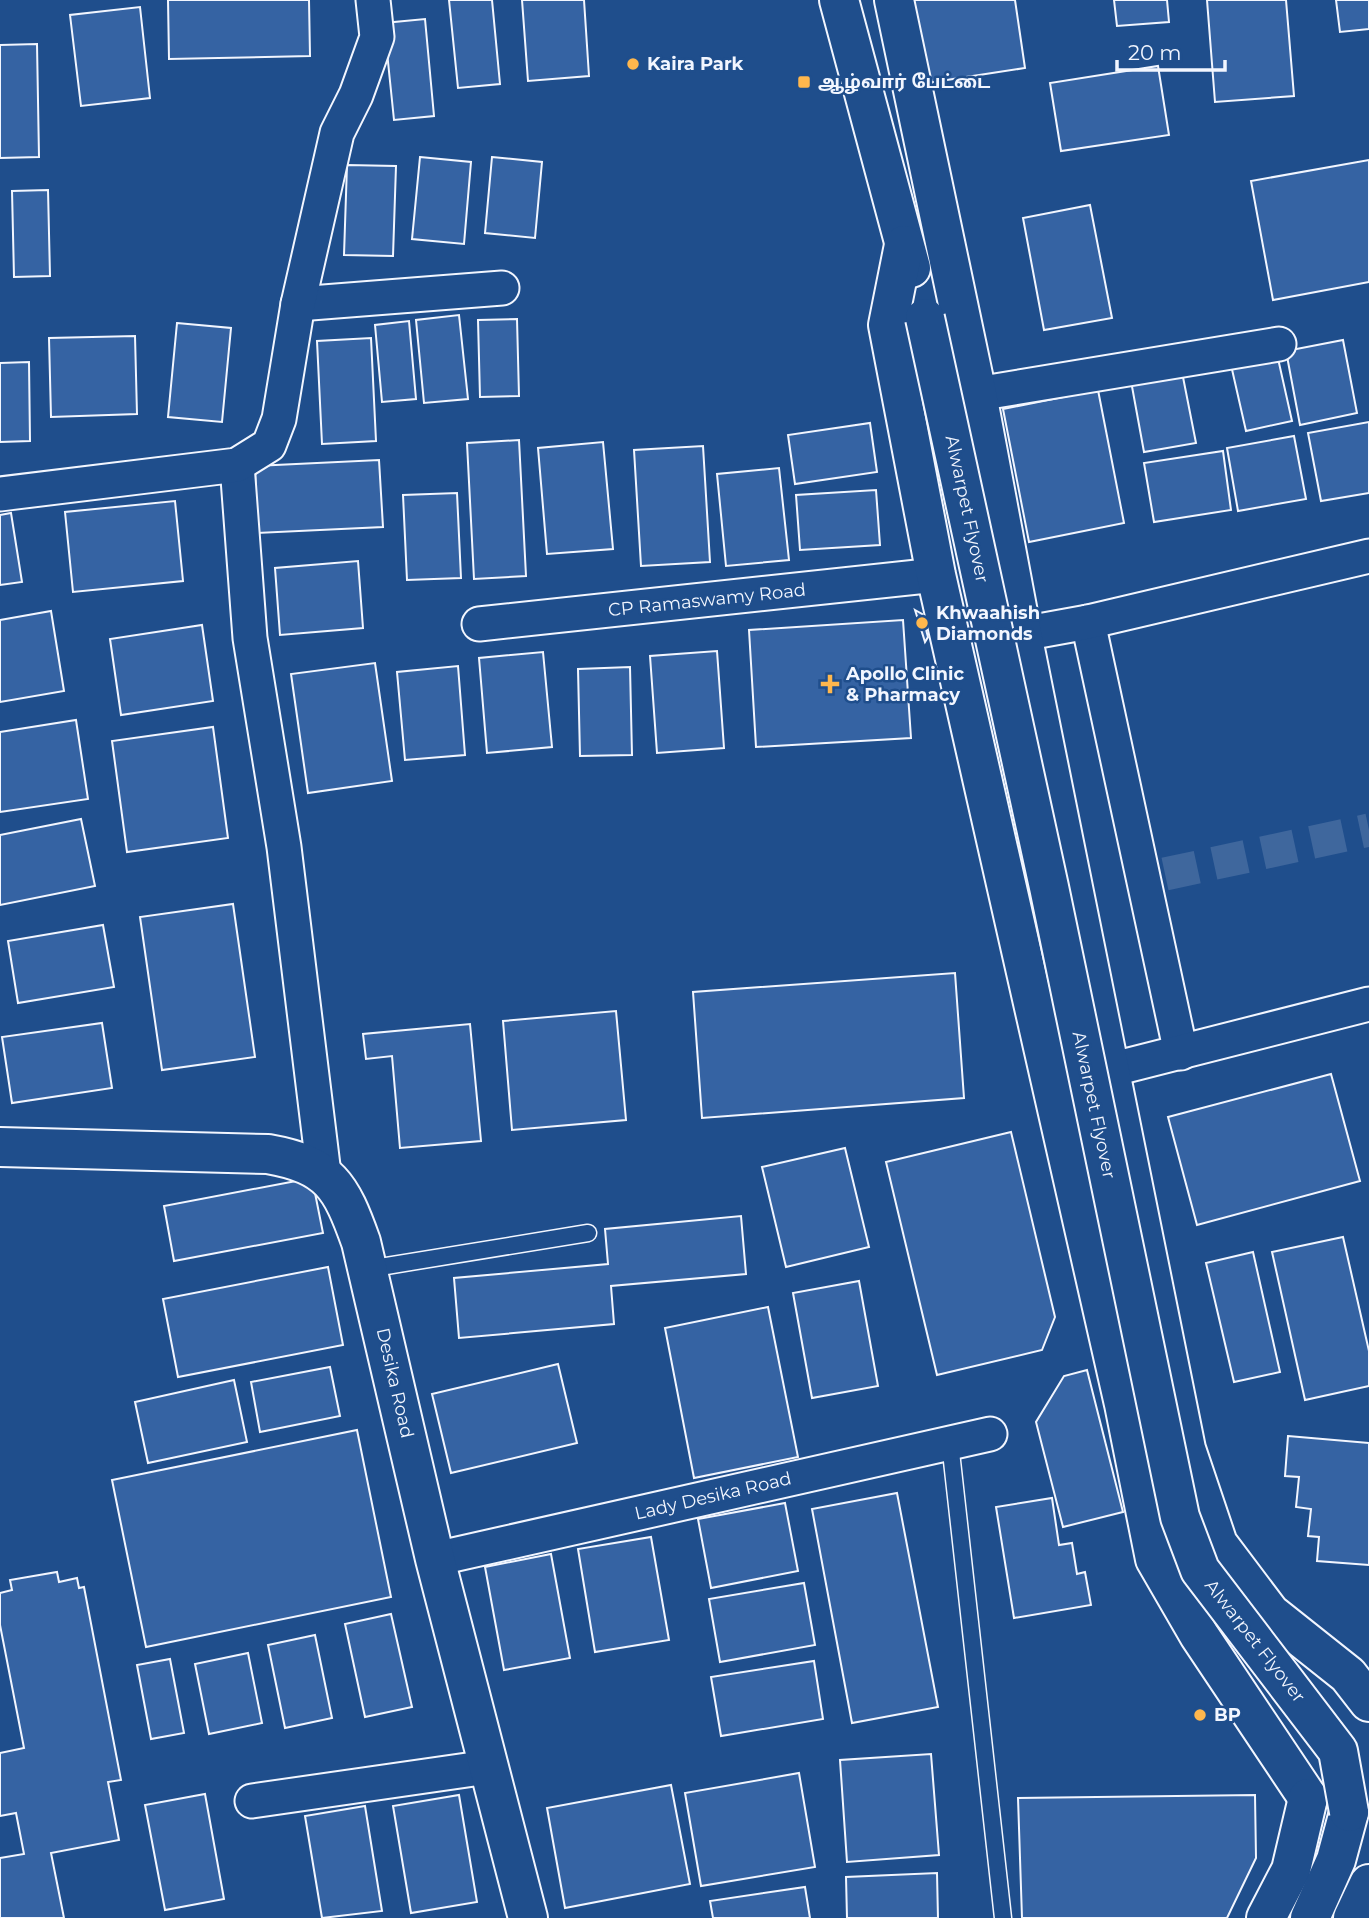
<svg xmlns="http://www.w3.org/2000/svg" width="1369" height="1918" font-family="Montserrat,'Noto Sans Tamil',sans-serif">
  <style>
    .building { fill: #3563a3; stroke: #f2f6ff; stroke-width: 2 }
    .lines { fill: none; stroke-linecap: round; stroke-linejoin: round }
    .minor-tunnel { stroke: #3f679d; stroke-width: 33; stroke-dasharray: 33 17; stroke-linecap: butt }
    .service-casing { stroke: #f2f6ff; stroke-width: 19 }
    .minor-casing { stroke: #f2f6ff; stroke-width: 37 }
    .tertiary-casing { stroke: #f2f6ff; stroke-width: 42 }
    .secondary-casing { stroke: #f2f6ff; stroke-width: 42 }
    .service { stroke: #1f4e8c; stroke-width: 16 }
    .minor { stroke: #1f4e8c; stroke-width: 33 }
    .tertiary { stroke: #1f4e8c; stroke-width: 38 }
    .secondary { stroke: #1f4e8c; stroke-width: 38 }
    .secondary-bridge-casing { stroke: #f2f6ff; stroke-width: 42; stroke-linecap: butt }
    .secondary-bridge { stroke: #1f4e8c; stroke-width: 38 }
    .poi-dot { fill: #ffb74d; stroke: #1f4e8c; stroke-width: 2.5 }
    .labels { text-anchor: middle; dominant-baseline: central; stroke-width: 5; stroke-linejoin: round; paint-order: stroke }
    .poi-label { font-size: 18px; font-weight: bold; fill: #f2f6ff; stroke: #1f4e8c; text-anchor: start }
    .street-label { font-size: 18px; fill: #f2f6ff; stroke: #1f4e8c }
  </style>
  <rect width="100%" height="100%" fill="#1f4e8c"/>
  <g class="building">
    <polygon points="168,0 309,0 310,56 169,59"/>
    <polygon points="449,0 492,0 500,84 458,88"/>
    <polygon points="522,0 584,0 589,76 528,81"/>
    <polygon points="914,0 1015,0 1025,68 927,83"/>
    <polygon points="1114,0 1167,0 1169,22 1117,26"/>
    <polygon points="1207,0 1286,0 1294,96 1215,102"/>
    <polygon points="1336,0 1369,0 1369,29 1340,32"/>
    <polygon points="140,7 150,98 81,106 70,15"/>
    <polygon points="425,19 434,116 394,120 384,23"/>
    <polygon points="37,44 39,157 0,158 0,45"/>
    <polygon points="1158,66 1169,135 1061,151 1050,83"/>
    <polygon points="420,157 471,162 464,244 412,239"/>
    <polygon points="492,157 542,162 535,238 485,233"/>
    <polygon points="1369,160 1369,282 1273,300 1251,181"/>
    <polygon points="347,165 396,166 393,256 344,255"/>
    <polygon points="48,190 50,276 14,277 12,191"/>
    <polygon points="1090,205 1112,318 1044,330 1023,218"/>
    <polygon points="459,315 468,399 424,403 416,320"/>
    <polygon points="517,319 519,396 480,397 478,320"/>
    <polygon points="409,321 416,399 382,402 375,325"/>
    <polygon points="177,323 231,328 222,422 168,417"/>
    <polygon points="135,336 137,414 51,417 49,338"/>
    <polygon points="371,338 376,441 322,444 317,341"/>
    <polygon points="1343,340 1357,413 1300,425 1286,351"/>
    <polygon points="1277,354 1292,421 1246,431 1231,365"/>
    <polygon points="29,362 30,441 0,442 0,363"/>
    <polygon points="1182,372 1196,443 1144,452 1131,381"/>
    <polygon points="1098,390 1124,523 1029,542 1003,409"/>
    <polygon points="1369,422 1369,493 1321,501 1308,433"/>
    <polygon points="870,423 877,472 795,484 788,435"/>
    <polygon points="1294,436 1306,499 1238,511 1227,448"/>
    <polygon points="519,440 526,576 474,579 467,443"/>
    <polygon points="603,442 613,549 547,554 538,448"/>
    <polygon points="703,446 710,562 641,566 634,450"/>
    <polygon points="1223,451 1231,510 1154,522 1144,463"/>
    <polygon points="379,460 383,527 257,533 255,466"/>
    <polygon points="779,468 789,560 726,566 717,474"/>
    <polygon points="876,490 880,545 800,550 796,495"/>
    <polygon points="457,493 461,578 407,580 403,495"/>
    <polygon points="175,501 183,581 73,592 65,512"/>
    <polygon points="11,513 22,582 0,585 0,515"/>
    <polygon points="358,561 363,628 280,635 275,568"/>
    <polygon points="915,610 922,614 928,637 925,642"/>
    <polygon points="51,611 64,691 0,702 0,620"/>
    <polygon points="903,620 911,738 756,747 749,630"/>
    <polygon points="202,625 213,701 121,715 110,639"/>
    <polygon points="717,651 724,748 657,753 650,656"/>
    <polygon points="543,652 552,747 487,753 479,658"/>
    <polygon points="375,663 392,781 308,793 291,674"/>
    <polygon points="458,666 465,755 405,760 397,672"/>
    <polygon points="630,667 632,755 580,756 578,669"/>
    <polygon points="76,720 88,799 0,812 0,732"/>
    <polygon points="213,727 228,838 127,852 112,741"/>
    <polygon points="81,819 95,886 0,905 0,835"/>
    <polygon points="233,904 255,1057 162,1070 140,917"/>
    <polygon points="103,925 114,987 18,1003 8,941"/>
    <polygon points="955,973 964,1098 702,1118 693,992"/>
    <polygon points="616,1011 626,1120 512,1130 503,1021"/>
    <polygon points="102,1023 112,1088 12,1103 2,1037"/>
    <polygon points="470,1024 481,1141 400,1148 392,1056 366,1059 363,1034"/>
    <polygon points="1331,1074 1360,1181 1197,1225 1168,1117"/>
    <polygon points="1011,1132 1055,1317 1042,1350 937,1375 886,1162"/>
    <polygon points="845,1148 869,1247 786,1267 762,1167"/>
    <polygon points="312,1178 323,1233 174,1261 164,1206"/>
    <polygon points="741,1216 746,1274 611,1286 614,1324 459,1338 454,1278 608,1264 605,1229"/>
    <polygon points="1343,1237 1369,1351 1369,1386 1305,1400 1272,1252"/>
    <polygon points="1253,1252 1280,1372 1234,1382 1206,1263"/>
    <polygon points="328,1267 343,1345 178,1377 163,1299"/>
    <polygon points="859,1281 878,1386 812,1398 793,1293"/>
    <polygon points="768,1307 798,1457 694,1478 665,1328"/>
    <polygon points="558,1364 577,1443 451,1473 432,1394"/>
    <polygon points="330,1367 340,1416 260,1432 251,1382"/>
    <polygon points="1087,1370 1123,1512 1063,1527 1036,1422 1064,1376"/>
    <polygon points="234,1380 247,1442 148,1463 135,1402"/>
    <polygon points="357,1430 391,1597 146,1647 112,1480"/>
    <polygon points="1288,1436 1369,1443 1369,1565 1317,1561 1319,1537 1308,1536 1311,1509 1296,1507 1299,1477 1285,1476"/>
    <polygon points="897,1493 938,1707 852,1723 812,1509"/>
    <polygon points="1052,1498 1059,1545 1072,1543 1077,1574 1085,1572 1091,1605 1014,1618 996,1507"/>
    <polygon points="785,1503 798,1571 711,1588 698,1519"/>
    <polygon points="651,1537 669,1640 595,1652 578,1549"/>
    <polygon points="551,1554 570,1658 504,1670 485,1567"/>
    <polygon points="57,1572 59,1582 77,1578 79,1588 84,1587 121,1780 108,1782 119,1840 51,1853 64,1918 0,1918 0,1858 24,1854 16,1813 0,1816 0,1753 24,1748 0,1625 0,1593 12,1590 10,1580"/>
    <polygon points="804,1583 815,1645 720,1662 709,1599"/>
    <polygon points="391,1614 412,1707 365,1717 345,1624"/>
    <polygon points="315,1635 332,1718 285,1728 268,1645"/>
    <polygon points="248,1653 262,1723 209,1734 195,1664"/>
    <polygon points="170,1659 184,1733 151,1739 137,1665"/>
    <polygon points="814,1661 823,1719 721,1736 711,1677"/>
    <polygon points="931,1754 939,1855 847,1862 840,1760"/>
    <polygon points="799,1773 815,1867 701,1886 685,1793"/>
    <polygon points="671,1785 690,1884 565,1908 547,1808"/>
    <polygon points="205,1794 224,1899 165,1910 145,1805"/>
    <polygon points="459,1795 477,1902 411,1913 393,1806"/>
    <polygon points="1255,1795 1256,1858 1227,1918 1022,1918 1018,1798"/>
    <polygon points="365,1806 382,1911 322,1918 305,1816"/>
    <polygon points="937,1873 938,1918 847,1918 846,1877"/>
    <polygon points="805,1887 810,1918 713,1918 710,1901"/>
  </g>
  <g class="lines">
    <polyline class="minor-tunnel" points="1165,874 1369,830"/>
    <g class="service-casing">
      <g id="service">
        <polyline points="368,1269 588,1233"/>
        <polyline points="950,1443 1003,1918"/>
      </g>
    </g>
    <g class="minor-casing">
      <g id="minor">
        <polyline points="298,304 502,288"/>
        <polyline points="977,394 1279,344"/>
        <polyline points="237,465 250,638 284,847 324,1174"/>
        <polyline points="0,494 237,465 269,445 279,419 298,304 337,133 356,95 377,37 373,0"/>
        <polyline points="1088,622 1181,1053"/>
        <polyline points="479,624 936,575"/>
        <polyline points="1022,634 1088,622 1369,556"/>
        <polyline points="1086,1076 1369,1004"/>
        <polyline points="435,1559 990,1434"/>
        <polyline points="252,1801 488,1767"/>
      </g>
    </g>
    <g class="tertiary-casing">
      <path id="tertiary" d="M0,1147l268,7c62,11 73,32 93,88l74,317 93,359"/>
    </g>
    <g class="secondary-casing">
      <g id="secondary">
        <polyline points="839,0 911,268"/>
        <polyline points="894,0 977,394 1022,634 1186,1449 1218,1544 1270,1613 1348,1675 1369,1702"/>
        <polyline points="904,245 888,325 936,575 1124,1404 1155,1559 1199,1635 1308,1798"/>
        <polyline points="1266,1918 1291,1870 1308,1798"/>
        <polyline points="1310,1918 1336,1860 1349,1812"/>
        <polyline points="1353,1918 1369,1884"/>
      </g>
    </g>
    <use href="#service" class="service"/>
    <use href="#minor" class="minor"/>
    <use href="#tertiary" class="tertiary"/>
    <use href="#secondary" class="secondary"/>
    <g class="secondary-bridge-casing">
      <polyline id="secondary-bridge" points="925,318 1049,887 1180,1517 1200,1570 1338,1751 1349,1812"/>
    </g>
    <use href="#secondary-bridge" class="secondary-bridge"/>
  </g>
  <g class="poi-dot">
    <circle cx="633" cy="64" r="7"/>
    <rect x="797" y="75" width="14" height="14" rx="3.5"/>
    <circle cx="922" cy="623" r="7"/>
    <path d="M826.5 673.5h7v7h7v7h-7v7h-7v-7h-7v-7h7z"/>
    <circle cx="1200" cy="1715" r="7"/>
  </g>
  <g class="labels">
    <g class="poi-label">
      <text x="647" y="64">Kaira Park</text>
      <text x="818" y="82">ஆழ்வார் பேட்டை</text>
      <text x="936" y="613">Khwaahish<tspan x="936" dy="21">Diamonds</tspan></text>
      <text x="846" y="674">Apollo Clinic<tspan x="846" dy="21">&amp; Pharmacy</tspan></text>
      <text x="1214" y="1715">BP</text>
    </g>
    <g class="street-label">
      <text transform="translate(967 509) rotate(78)">Alwarpet Flyover</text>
      <text transform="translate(707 600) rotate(-6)">CP Ramaswamy Road</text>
      <text transform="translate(1094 1105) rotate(78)">Alwarpet Flyover</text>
      <text transform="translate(395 1383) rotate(77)">Desika Road</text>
      <text transform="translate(713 1496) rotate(-13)">Lady Desika Road</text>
      <text transform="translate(1255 1641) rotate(52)">Alwarpet Flyover</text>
    </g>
  </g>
  <path d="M1117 60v10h108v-10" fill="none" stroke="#f2f6ff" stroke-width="3.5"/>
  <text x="1128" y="60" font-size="21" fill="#f2f6ff" stroke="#1f4e8c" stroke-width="5" paint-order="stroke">20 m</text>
</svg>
